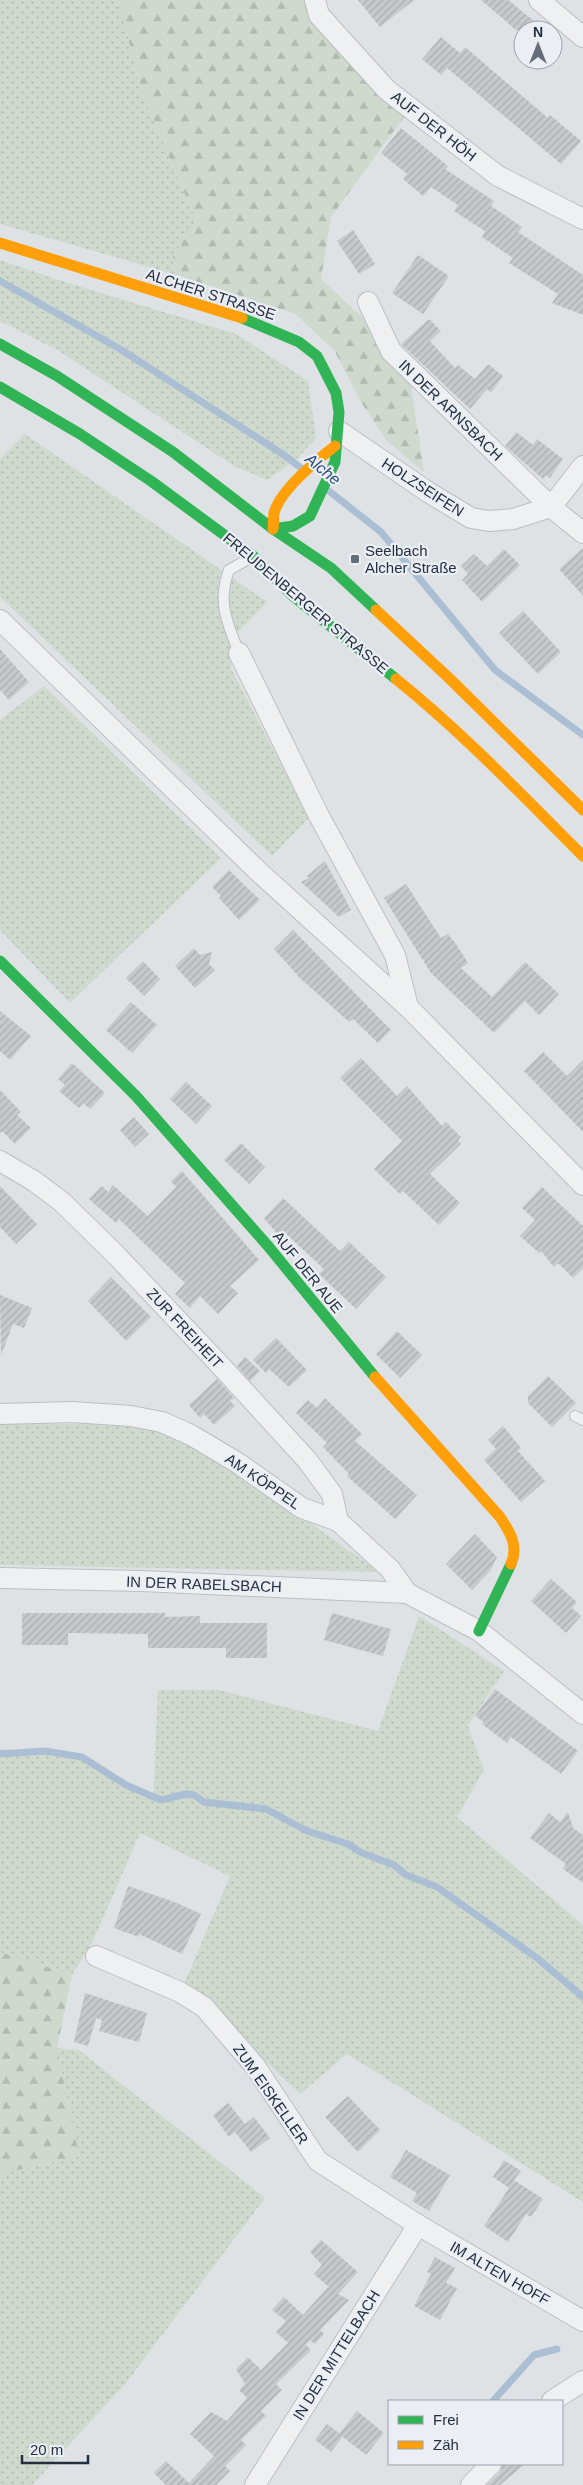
<svg xmlns="http://www.w3.org/2000/svg" width="583" height="2485" font-family="Arial,sans-serif">
  <style>
    .grass { fill: url(#grass-dots) }
    .forest { fill: url(#forest-firs) }
    .lines { fill: none; stroke-linecap: round; stroke-linejoin: round }
    .stream { stroke: #aabed4; stroke-width: 7 }
    .building { fill: url(#building-hatch) }
    .lane-casing { stroke: #bcbec3; stroke-width: 12 }
    .street-casing { stroke: #bcbec3; stroke-width: 22 }
    .lane { stroke: #eef0f2; stroke-width: 10 }
    .street { stroke: #eef0f2; stroke-width: 20 }
    .fast { stroke: #30b455; stroke-width: 11 }
    .slow { stroke: #ff9f0a; stroke-width: 11 }
    .poi-dot { fill: #656d79; stroke: #ebeff5; stroke-width: 2 }
    .labels { text-anchor: middle; dominant-baseline: central; stroke-width: 4.5; stroke-linejoin: round; paint-order: stroke }
    .street-label { font-size: 15px; fill: #242e3f; stroke: #ebeff5 }
    .poi-label { font-size: 15px; fill: #242e3f; stroke: #ebeff5; text-anchor: start }
    .water-label { font-size: 16px; font-style: italic; fill: #2b4d77; stroke: #ebeff5 }
  </style>
  <defs>
    <pattern id="grass-dots" width="8" height="8" patternUnits="userSpaceOnUse" patternTransform="scale(1.25)"><rect width="8" height="8" fill="#cfd9ce"/><path d="M2 2h.1M6 6h.1" fill="none" stroke="#b2bbb2" stroke-width="1.8" stroke-linecap="round"/></pattern>
    <pattern id="forest-firs" width="22" height="20" patternUnits="userSpaceOnUse" patternTransform="scale(1.25)"><rect width="22" height="20" fill="#cfd9ce"/><path d="M5 1l3.5 6h-7zM16 11l3.5 6h-7z" fill="#b2bbb2"/></pattern>
    <pattern id="building-hatch" width="6" height="6" patternUnits="userSpaceOnUse" patternTransform="scale(1.25)"><rect width="6" height="6" fill="#c6cacd"/><path d="M-1 1l2-2M0 6l6-6M5 7l2-2" fill="none" stroke="#aaaeb1"/></pattern>
  </defs>
  <rect width="100%" height="100%" fill="#dfe2e5"/>
  <g class="grass">
    <polygon points="0,0 119,0 141,91 196,220 173,256 174,274 0,224"/>
    <polygon points="0,260 62,281 236,334 308,381 316,438 297,459 267,480 234,466 59,351 0,321"/>
    <polygon points="25,434 267,602 233,637 231,669 309,818 272,856 0,597 0,459"/>
    <polygon points="44,686 221,858 70,1003 0,930 0,720"/>
    <polygon points="0,1424 157,1424 302,1517 379,1572 0,1565"/>
    <polygon points="419,1616 504,1671 468,1726 484,1770 457,1817 583,1925 583,2202 347,2054 300,2094 184,1984 230,1876 140,1833 93,1941 72,1975 0,1952 0,1749 86,1756 153,1800 158,1690 219,1690 378,1731"/>
    <polygon points="57,2048 79,2050 265,2198 126,2383 32,2485 0,2485 0,2174 79,2156"/>
  </g>
  <g class="forest">
    <polygon points="119,0 311,0 320,31 404,117 331,217 321,279 364,319 411,386 424,472 387,441 361,402 334,350 295,314 174,274 173,256 196,220 141,91"/>
    <polygon points="0,1952 72,1975 57,2048 79,2156 0,2174"/>
  </g>
  <g class="lines">
    <g class="stream">
      <polyline points="0,281 120,349 284,455 301,468"/>
      <polyline points="329,491 381,532 495,670 583,735"/>
      <polyline points="0,1754 45,1751 82,1757 126,1785 161,1800 186,1794 194,1795 204,1802 266,1809 307,1831 348,1844 362,1853 394,1865 406,1875 437,1887 537,1958 583,1997"/>
      <polyline points="493,2401 534,2355 557,2349"/>
    </g>
  </g>
  <g class="building">
    <polygon points="358,0 414,0 380,27"/>
    <polygon points="481,0 508,0 545,30 516,30"/>
    <polygon points="441,37 460,53 465,47 548,118 550,115 581,141 561,164 447,68 441,75 422,59"/>
    <polygon points="401,128 448,166 445,169 494,201 491,206 522,227 518,232 583,275 583,315 552,303 558,294 509,263 513,258 482,237 485,231 454,211 458,205 431,187 423,196 403,179 407,174 381,153"/>
    <polygon points="353,230 375,264 359,274 337,241"/>
    <polygon points="418,255 449,276 423,314 392,293"/>
    <polygon points="429,319 441,331 430,341 455,368 458,365 475,379 488,364 503,376 491,393 487,389 470,409 401,344"/>
    <polygon points="516,432 533,445 537,439 563,459 550,478 546,475 543,479 505,446"/>
    <polygon points="583,548 583,596 559,569"/>
    <polygon points="504,549 520,565 482,602 462,580 468,574 461,566 474,554 487,566"/>
    <polygon points="523,611 561,652 538,674 499,633"/>
    <polygon points="0,649 29,682 9,700 0,690"/>
    <polygon points="325,861 351,910 339,917 301,882 309,878 307,876"/>
    <polygon points="229,870 260,900 239,920 219,898 221,896 212,887"/>
    <polygon points="406,884 441,938 448,934 456,944 468,963 461,968 492,997 525,962 559,994 539,1015 525,1001 494,1033 431,973 384,898"/>
    <polygon points="293,930 391,1030 378,1043 353,1019 349,1022 300,978 274,949"/>
    <polygon points="194,948 200,955 212,952 209,964 215,970 195,988 175,966"/>
    <polygon points="143,961 160,979 144,996 126,978"/>
    <polygon points="131,1002 157,1025 132,1053 106,1030"/>
    <polygon points="0,1011 31,1036 10,1060 0,1051"/>
    <polygon points="543,1052 567,1076 583,1060 583,1132 524,1071"/>
    <polygon points="361,1058 397,1096 407,1086 442,1126 446,1122 461,1137 458,1140 461,1144 430,1174 460,1203 439,1225 403,1191 400,1194 374,1169 402,1141 340,1078"/>
    <polygon points="72,1063 105,1093 90,1109 83,1103 79,1108 59,1091 65,1085 58,1079"/>
    <polygon points="186,1082 212,1106 196,1124 170,1099"/>
    <polygon points="0,1090 21,1112 17,1115 31,1128 15,1144 2,1131 0,1133"/>
    <polygon points="134,1117 149,1134 135,1147 120,1130"/>
    <polygon points="241,1143 265,1167 249,1184 224,1160"/>
    <polygon points="182,1171 259,1260 230,1286 238,1293 218,1314 200,1296 190,1308 175,1294 185,1283 119,1219 116,1223 89,1199 102,1186 108,1192 113,1185 148,1216 176,1187 171,1181"/>
    <polygon points="0,1186 37,1224 16,1244 0,1227"/>
    <polygon points="542,1187 583,1226 583,1268 573,1278 558,1263 554,1267 541,1251 539,1253 520,1236 535,1220 522,1208"/>
    <polygon points="283,1198 340,1251 349,1242 386,1277 356,1309 319,1274 324,1269 284,1232 280,1237 264,1218"/>
    <polygon points="111,1277 151,1317 126,1341 88,1301"/>
    <polygon points="0,1295 32,1308 24,1328 13,1324 1,1355"/>
    <polygon points="397,1331 422,1355 400,1378 376,1354"/>
    <polygon points="276,1338 307,1370 289,1387 269,1369 266,1373 253,1360"/>
    <polygon points="245,1357 260,1371 250,1381 237,1366"/>
    <polygon points="548,1376 576,1403 552,1427 528,1403 528,1396"/>
    <polygon points="217,1379 234,1398 230,1401 235,1406 214,1425 204,1414 200,1418 189,1405"/>
    <polygon points="325,1398 362,1434 355,1441 417,1495 395,1519 347,1476 349,1474 323,1447 327,1443 296,1413 308,1400 317,1408"/>
    <polygon points="503,1426 521,1448 518,1451 545,1481 521,1502 484,1460 496,1449 488,1440"/>
    <polygon points="475,1534 497,1557 490,1571 472,1590 446,1564"/>
    <polygon points="551,1579 577,1602 572,1608 581,1616 566,1633 531,1601"/>
    <polygon points="22,1613 165,1613 165,1617 200,1616 200,1623 267,1623 267,1658 226,1658 226,1648 148,1648 148,1634 68,1633 68,1645 22,1645"/>
    <polygon points="332,1613 391,1629 383,1656 324,1640"/>
    <polygon points="495,1689 578,1751 561,1774 511,1737 507,1743 482,1724 484,1722 475,1716"/>
    <polygon points="568,1812 573,1828 583,1835 583,1883 563,1869 566,1864 530,1838 549,1813 560,1822"/>
    <polygon points="128,1886 177,1903 201,1914 182,1954 139,1934 139,1937 114,1928"/>
    <polygon points="85,1993 147,2013 139,2042 99,2031 102,2020 96,2018 88,2046 74,2042"/>
    <polygon points="348,2096 380,2130 358,2152 325,2117"/>
    <polygon points="228,2103 245,2124 254,2117 270,2138 251,2152 235,2132 229,2137 213,2115"/>
    <polygon points="406,2150 450,2175 429,2211 412,2201 417,2193 390,2177"/>
    <polygon points="504,2160 521,2171 514,2180 543,2199 531,2217 526,2214 508,2242 484,2226 509,2188 493,2177"/>
    <polygon points="321,2240 358,2272 338,2294 349,2300 320,2330 324,2334 315,2344 310,2340 306,2345 311,2350 276,2384 282,2390 261,2411 266,2416 241,2440 246,2445 225,2466 230,2471 216,2485 166,2485 154,2473 166,2461 189,2483 214,2456 190,2434 211,2412 227,2421 247,2398 239,2390 245,2384 236,2369 248,2357 261,2370 288,2343 276,2332 286,2321 272,2310 284,2297 303,2315 328,2287 331,2289 314,2274 322,2265 310,2252"/>
    <polygon points="435,2257 455,2268 446,2283 457,2288 440,2320 414,2306 431,2274 427,2272"/>
    <polygon points="357,2411 384,2433 366,2455 339,2434"/>
    <polygon points="327,2424 343,2436 331,2452 315,2440"/>
    <polygon points="503,2464 525,2464 500,2485 487,2485 500,2472"/>
  </g>
  <g class="lines">
    <g class="lane-casing">
      <g id="lane">
        <path d="M239,653c-12,-31 -22,-51 -10,-83l23,-13"/>
        <polyline points="575,1416 583,1420"/>
      </g>
    </g>
    <g class="street-casing">
      <g id="street">
        <polyline points="315,0 319,15 387,90 498,176 583,219"/>
        <polyline points="539,0 583,37"/>
        <polyline points="368,302 391,351 551,507 583,533"/>
        <polyline points="339,431 428,492 471,518 489,521 513,519 551,507 583,466"/>
        <polyline points="0,620 260,873 408,1007 583,1185"/>
        <polyline points="239,653 319,816 395,955 408,1007"/>
        <polyline points="0,1161 34,1181 62,1202 117,1256 220,1365 307,1460 332,1494 338,1521"/>
        <polyline points="0,1414 72,1412 131,1416 162,1422 191,1435 238,1463 302,1508 338,1521 390,1569 407,1593 479,1631 583,1714"/>
        <polyline points="0,1578 141,1581 407,1593"/>
        <polyline points="96,1956 180,1992 204,2007 255,2066 318,2161 418,2225 583,2321"/>
        <polyline points="552,2401 583,2381"/>
        <polyline points="255,2485 418,2225"/>
        <polyline points="471,2485 491,2464"/>
      </g>
    </g>
    <use href="#lane" class="lane"/>
    <use href="#street" class="street"/>
    <g class="fast">
      <polyline points="242,318 299,342 317,356 336,393 339,412 335,462 310,516 293,526 273,529"/>
      <polyline points="0,344 57,376 173,452 273,529 331,568 376,610"/>
      <polyline points="0,387 80,434 151,481 253,556 293,596 396,679"/>
      <polyline points="0,961 136,1096 268,1246 375,1377"/>
      <polyline points="479,1631 511,1564"/>
    </g>
    <g class="slow">
      <polyline points="0,243 242,318"/>
      <path d="M273,529c1,-5 0,-11 1,-16 6,-23 43,-53 61,-67"/>
      <polyline points="376,610 450,679 583,810"/>
      <path d="M396,679c67,54 126,116 187,177"/>
      <path d="M375,1377l125,140c10,15 19,29 11,47"/>
    </g>
  </g>
  <rect class="poi-dot" x="350" y="554" width="10" height="10" rx="2.5"/>
  <g class="labels">
    <g class="street-label">
      <text transform="translate(434 126) rotate(38)">AUF DER HÖH</text>
      <text transform="translate(211 294) rotate(18)">ALCHER STRASSE</text>
      <text transform="translate(451 410) rotate(44)">IN DER ARNSBACH</text>
      <text transform="translate(423 487) rotate(33)">HOLZSEIFEN</text>
      <text transform="translate(306 603) rotate(40)">FREUDENBERGER STRASSE</text>
      <text transform="translate(308 1272) rotate(51)">AUF DER AUE</text>
      <text transform="translate(185 1328) rotate(47)">ZUR FREIHEIT</text>
      <text transform="translate(263 1481) rotate(34)">AM KÖPPEL</text>
      <text transform="translate(204 1584) rotate(2)">IN DER RABELSBACH</text>
      <text transform="translate(271 2094) rotate(55)">ZUM EISKELLER</text>
      <text transform="translate(500 2273) rotate(30)">IM ALTEN HOFF</text>
      <text transform="translate(336 2355) rotate(-58)">IN DER MITTELBACH</text>
    </g>
    <g class="poi-label">
      <text x="365" y="550">Seelbach<tspan x="365" dy="17">Alcher Straße</tspan></text>
    </g>
    <g class="water-label">
      <text transform="translate(323 469) rotate(39)">Alche</text>
    </g>
  </g>
  <rect x="388" y="2400" width="175" height="65" fill="#ebeff5" stroke="#9ba2ac"/>
  <rect x="398" y="2416" width="25" height="8" fill="#30b455" stroke="#9ba2ac"/>
  <text x="433" y="2425" font-size="15" fill="#242e3f">Frei</text>
  <rect x="398" y="2441" width="25" height="8" fill="#ff9f0a" stroke="#9ba2ac"/>
  <text x="433" y="2450" font-size="15" fill="#242e3f">Zäh</text>
  <g transform="translate(538 45)"><circle r="24" fill="#ebeff5" stroke="#9ba2ac"/>
  <path d="M0-4L9 19L0 12L-9 19Z" fill="#656d79"/>
  <text y="-8" font-size="14" font-weight="bold" text-anchor="middle" fill="#242e3f">N</text>
  </g>
  <path d="M22 2455v8h66v-8" fill="none" stroke="#242e3f" stroke-width="2.5"/>
  <text x="30" y="2455" font-size="15" fill="#242e3f" stroke="#ebeff5" stroke-width="4" paint-order="stroke">20 m</text>
</svg>
